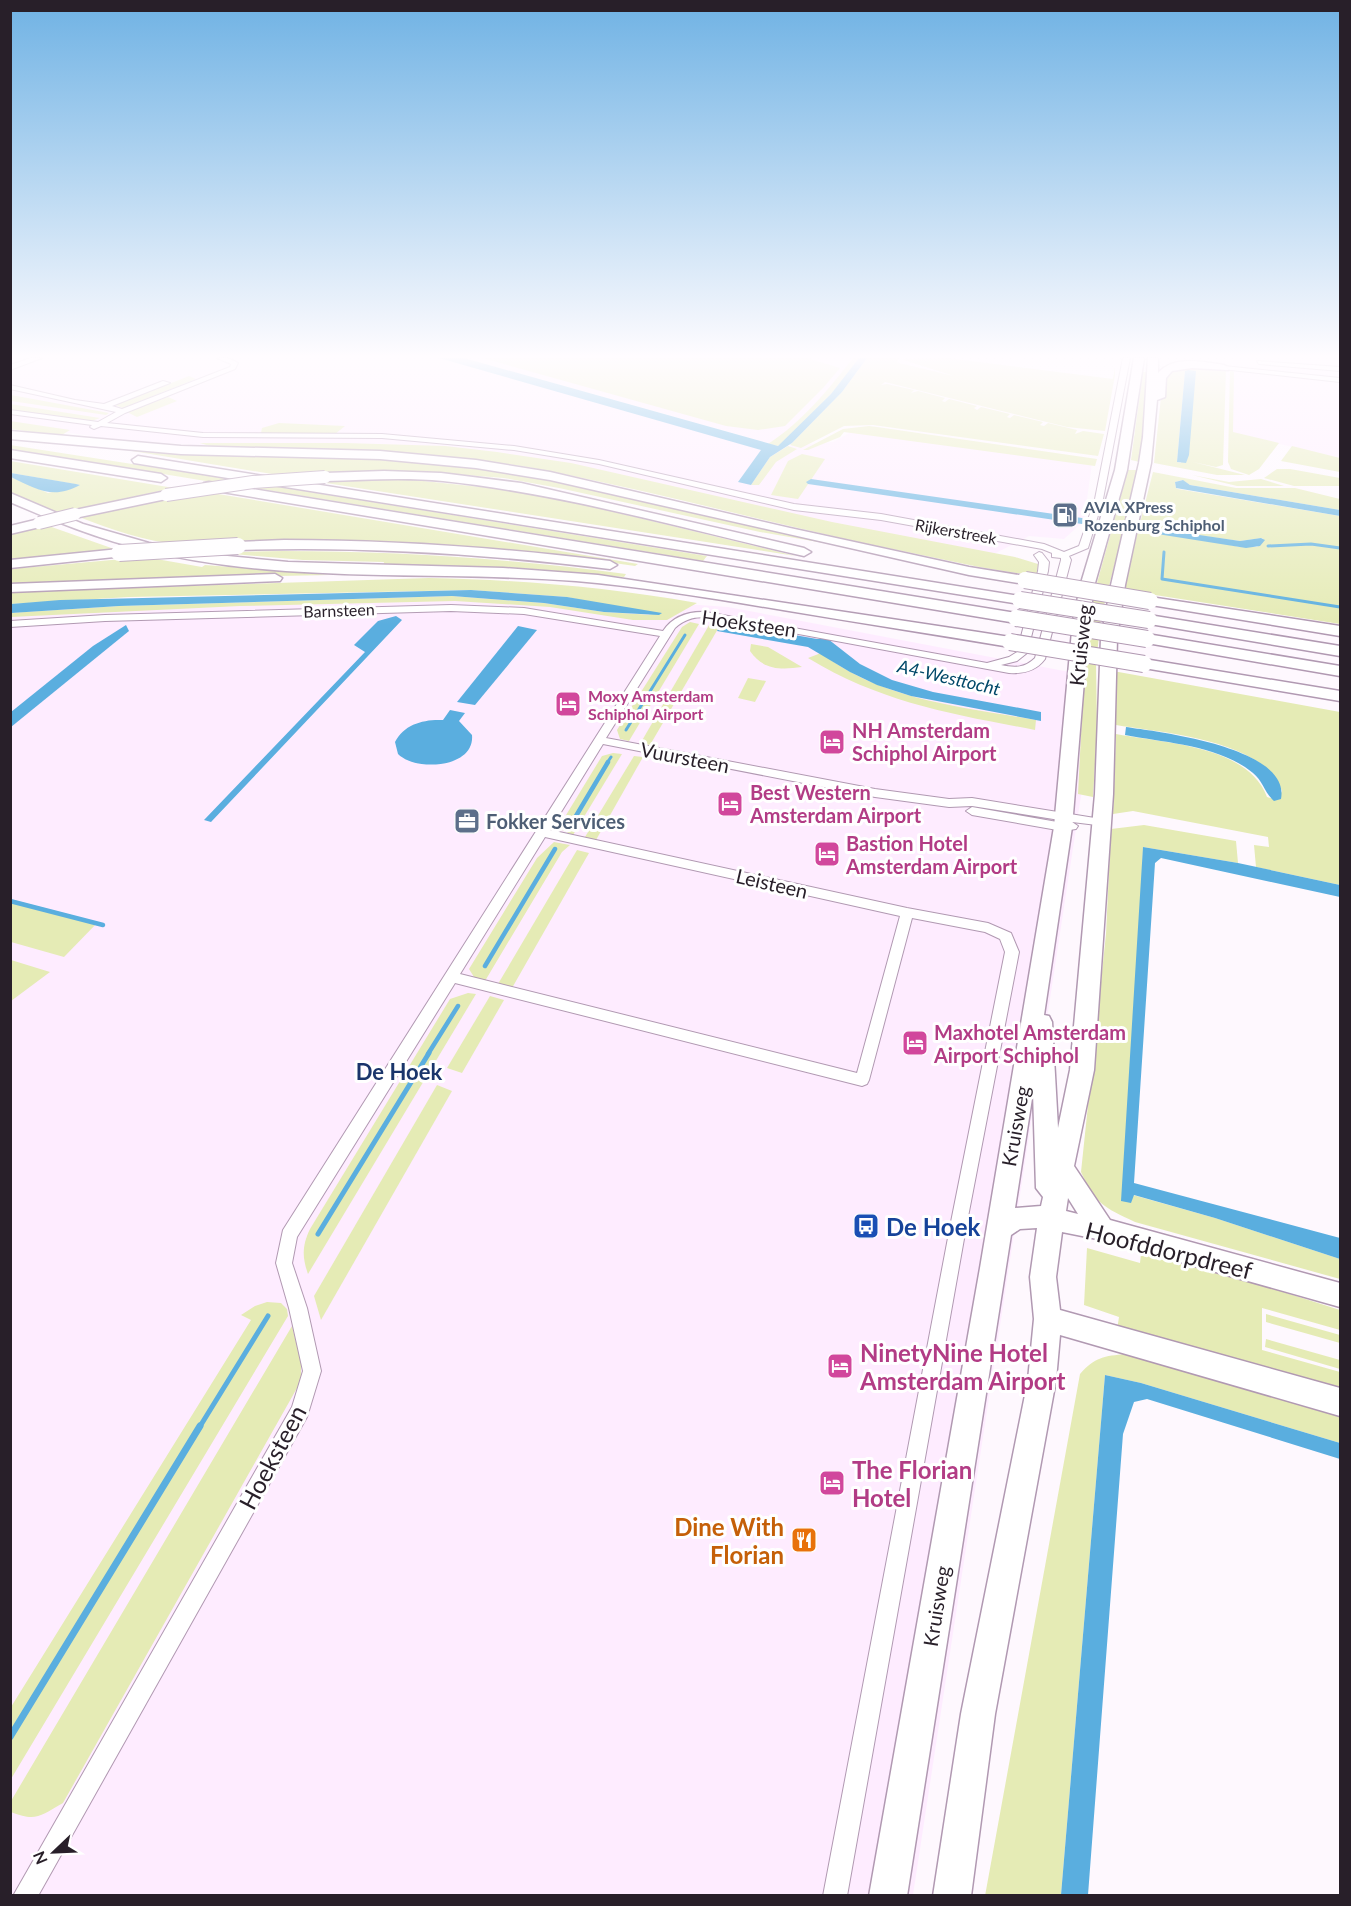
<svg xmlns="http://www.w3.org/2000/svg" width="1351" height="1906" font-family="Lato,sans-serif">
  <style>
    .built { fill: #feecff }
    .green { fill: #e5ebb5; fill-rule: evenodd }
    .water { fill: #5aaedf }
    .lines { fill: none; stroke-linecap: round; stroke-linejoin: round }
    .stream-far3 { stroke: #5aaedf; stroke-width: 3 }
    .stream-far2 { stroke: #5aaedf; stroke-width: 4.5 }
    .stream-far1 { stroke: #5aaedf; stroke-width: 5 }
    .stream { stroke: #5aaedf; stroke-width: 7 }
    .canal { fill: #5aaedf; fill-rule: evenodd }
    .minor-casing { stroke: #b199b2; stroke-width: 2 }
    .highway-casing { stroke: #b199b2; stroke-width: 3 }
    .minor { fill: #fff; fill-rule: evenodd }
    .highway { fill: #fff; fill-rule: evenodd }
    .highway-bridge-far1-casing { stroke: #b199b2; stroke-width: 14; stroke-linecap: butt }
    .highway-bridge-casing { stroke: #b199b2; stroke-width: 18; stroke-linecap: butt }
    .highway-bridge-far1 { stroke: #fff; stroke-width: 12 }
    .highway-bridge { stroke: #fff; stroke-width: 16 }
    .labels { text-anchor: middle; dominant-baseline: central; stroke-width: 6; stroke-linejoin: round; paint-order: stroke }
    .far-service-label { font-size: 16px; font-weight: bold; fill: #4e5e75; stroke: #fff; text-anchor: start }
    .far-street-label { font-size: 16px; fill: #281f29; stroke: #fff }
    .far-hotel-label { font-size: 16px; font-weight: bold; fill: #b23c85; stroke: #fff; text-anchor: start }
    .far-water-label { font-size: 18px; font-style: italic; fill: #004868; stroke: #fff }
    .street-label { font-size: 20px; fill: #281f29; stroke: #fff }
    .hotel-label { font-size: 20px; font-weight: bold; fill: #b23c85; stroke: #fff; text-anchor: start }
    .service-label { font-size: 20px; font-weight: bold; fill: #4e5e75; stroke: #fff; text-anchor: start }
    .quarter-label { font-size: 22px; font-weight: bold; fill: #1a356b; stroke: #fff }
    .near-transit-label { font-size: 24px; font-weight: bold; fill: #164399; stroke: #fff; text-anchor: start }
    .near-street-label { font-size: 24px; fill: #281f29; stroke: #fff }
    .near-hotel-label { font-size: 24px; font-weight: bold; fill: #b23c85; stroke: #fff; text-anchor: start }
    .near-food-label { font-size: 24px; font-weight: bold; fill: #c56008; stroke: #fff; text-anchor: end }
  </style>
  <rect width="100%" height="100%" fill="#fef8fe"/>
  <g class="built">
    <polygon points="10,358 442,358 761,449 779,446 464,358 864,358 787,446 833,442 851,432 1092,463 1084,521 1064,539 1029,536 986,558 541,462 338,446 209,446 110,439 11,424"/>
    <polygon points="1233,358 1340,358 1340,458 1232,433"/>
    <polygon points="527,593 728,607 1085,675 1088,750 913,1895 11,1896 11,610"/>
  </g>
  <g class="green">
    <polygon points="482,358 807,358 840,368 823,388 785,426 758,430 726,426"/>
    <path d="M853,358h6l-18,26 -59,60 -4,2 -10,-2c34,-22 60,-54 85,-86z"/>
    <polygon points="867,358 899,358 897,362 899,363 954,376 901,359 948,358 1113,379 1115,367 1115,375 1105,431 1067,427 885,382 881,385 887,384 914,390 911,393 918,391 945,398 942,401 945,402 949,399 977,406 974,408 977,410 981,407 1010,414 1007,417 1010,418 1014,415 1043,422 1040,425 1044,426 1048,423 1077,430 1075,434 1083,431 1104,434 1098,456 873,425 844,426 801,448 790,445 842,392"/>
    <path d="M1185,366l41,3 -3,96 -7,2 -23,-5 52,13h-28l-63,-12 8,-75 6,-17zM1185,371h10l-14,92 -4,-1z"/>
    <polygon points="1230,369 1234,372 1233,432 1279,443 1259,469 1249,475 1231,469 1228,462"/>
    <polygon points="1143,372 1147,372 1146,409 1140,462 1131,460"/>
    <polygon points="189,376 196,379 123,408 115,405"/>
    <polygon points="11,395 109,413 106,415 11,401"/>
    <polygon points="168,397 177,401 137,417 127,412"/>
    <polygon points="10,404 100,418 89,422 11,411"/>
    <polygon points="10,421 70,430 60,436 11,429"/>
    <polygon points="279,423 345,426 335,434 261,433 262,428"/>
    <polygon points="869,426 877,427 1097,459 1095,466 844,432 840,437 808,450 803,450 843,429"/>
    <path d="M200,443h145l100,3 52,6 74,11 261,59 183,35 23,7 -1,11c-42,-3 -84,-14 -125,-22 -119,-24 -235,-56 -353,-80 -114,-23 -228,-24 -343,-25z"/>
    <polygon points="10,445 235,480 218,483 11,449"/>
    <polygon points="788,446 797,449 776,462 759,485 751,485 770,457"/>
    <polygon points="1292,446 1340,458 1340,472 1281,461"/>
    <polygon points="114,448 434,462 550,479 847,547 760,532 559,488 504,478 413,471 278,475"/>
    <polygon points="802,454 825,459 798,499 771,495 788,461"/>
    <polygon points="10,461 174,488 53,514 11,493 11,477 48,493 80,485 11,473"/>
    <polygon points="1277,469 1290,469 1340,478 1340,486 1294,486 1264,478"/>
    <polygon points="1128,470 1139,470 1101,617 1096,664 1097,731 1093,797 1078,794 1084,676 1091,605"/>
    <path d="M1153,472l83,16h59l45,11v11l-150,-25 -8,-5 -7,2 1,6 2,1 162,27v108l-217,-34zM1152,529l88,12 22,-3 2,2 -7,7h-17z"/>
    <polygon points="1192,475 1229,482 1261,479 1284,486 1237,486"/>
    <polygon points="330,480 414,480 509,490 573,502 796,556 326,483"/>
    <polygon points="260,484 707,556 703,561 241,486"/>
    <path d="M206,492l432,72 -3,2c-90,-13 -181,-23 -272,-24 -61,-1 -123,6 -183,2 -34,-2 -70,-15 -101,-27l55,-13z"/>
    <polygon points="46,525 117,550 11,560 11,534"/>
    <path d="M283,551c116,0 229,8 343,23l-2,3 -103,-9 -138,-2 1,-4 -81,-2 -70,-6 2,-2z"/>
    <polygon points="145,557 202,567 205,565 330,575 184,578 11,587 11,569"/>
    <path d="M429,578c94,2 176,9 268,25l-30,17h-34l-83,-13 -95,-6 -215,5 -229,11 -1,-4 109,-7 333,-10 92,7 60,9 49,3 -86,-18 -96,-7 -342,7 -118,7v-12l24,-1z"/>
    <polygon points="712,620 722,622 650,745 640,744"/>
    <polygon points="690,622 699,624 629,741 620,739 617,730 682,627"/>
    <path d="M751,644l17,3 34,20c-22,3 -39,3 -52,-16z"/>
    <path d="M821,653c61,47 141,54 215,67l-1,10c-83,-16 -153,-27 -227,-72z"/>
    <path d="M1113,671l227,41v173l-84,-18 -2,-22 15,2 -1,-10 -135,-26 -20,3 3,-80c47,9 132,11 151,63l10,3 5,-9c-18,-52 -120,-58 -166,-66z"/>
    <polygon points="748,678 766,681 755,702 738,698"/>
    <polygon points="613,753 622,754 573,835 562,830 560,825 602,756"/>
    <polygon points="634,756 643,757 596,840 585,837"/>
    <path d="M1144,825l92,16 2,22 -95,-16 -10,348 82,23 125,41v20l-205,-57c-31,-15 -39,-17 -54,-50l25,-238 5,-105z"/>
    <polygon points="554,842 570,845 562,852 485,981 474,977 469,969 537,858"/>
    <polygon points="577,850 589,853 512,988 498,984"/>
    <polygon points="10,899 98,922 64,957 11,942"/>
    <polygon points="11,960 50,972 11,1001"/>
    <path d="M468,993l8,1 -168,280c-6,-17 -6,-28 2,-45l140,-230z"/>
    <polygon points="490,996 504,1000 462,1073 447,1068"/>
    <polygon points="437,1085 452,1091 321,1320 314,1296"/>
    <polygon points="1087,1248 1140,1263 1141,1254 1258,1284 1340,1310 1340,1330 1262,1308 1262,1350 1340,1372 1340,1394 1117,1330 1119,1317 1084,1305"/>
    <polygon points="267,1302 281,1303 287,1309 288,1316 11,1779 11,1707 251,1320 241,1315 255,1306"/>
    <polygon points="1266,1314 1340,1335 1340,1343 1266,1322"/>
    <path d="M292,1326l9,37v18l-238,422c-23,13 -27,19 -52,9v-11z"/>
    <polygon points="1266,1339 1340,1360 1340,1369 1265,1347"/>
    <path d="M1126,1354l45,9 169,49v31l-199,-60 -36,-8 -44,520 -76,1 95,-522c15,-17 24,-18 46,-20z"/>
  </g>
  <g class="water">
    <polygon points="439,358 464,358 778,446 831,394 859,358 867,358 842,392 792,443 770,457 751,485 738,482 761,450"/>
    <polygon points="1188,370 1196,371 1189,455 1186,463 1177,462 1185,371"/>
    <path d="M11,473l65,11 4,1c-27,15 -44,4 -69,-8z"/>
    <polygon points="1183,480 1190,485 1340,510 1340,516 1176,488 1175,482"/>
    <polygon points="1152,528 1240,541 1261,538 1265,540 1260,546 1246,548 1151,533"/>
    <polygon points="471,590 567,597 662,613 659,615 604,612 544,603 452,596 119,606 11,613 11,604 60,600"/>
    <polygon points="396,616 402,620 211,822 204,820 365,652 354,645 378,621"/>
    <polygon points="722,622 817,639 828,639 860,664 892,680 933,692 1041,712 1041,721 911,696 877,685 850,672 808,647 717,631"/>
    <polygon points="126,625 129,631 11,727 11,712 93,646"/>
    <polygon points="518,626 537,630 475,705 457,702"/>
    <path d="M450,710l15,3 -6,8 13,14c3,33 -56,37 -74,19l-3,-12c9,-18 29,-23 48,-22z"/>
    <path d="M1126,727c33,5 165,20 155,72l-7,2c-10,-9 -11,-20 -21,-28 -34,-28 -87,-30 -128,-38z"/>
    <polygon points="1143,847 1238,863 1340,885 1340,897 1161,858 1155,863 1134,1183 1340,1238 1340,1259 1215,1218 1134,1195 1131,1203 1121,1201"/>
    <polygon points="1105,1375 1141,1383 1340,1443 1340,1459 1147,1399 1134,1402 1123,1434 1088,1895 1061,1895"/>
  </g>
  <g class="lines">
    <g class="stream-far3">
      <polyline points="1268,546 1311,544 1340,548"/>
      <polyline points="1164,552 1162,579 1340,607"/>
      <polyline points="626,730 685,635"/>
      <polyline points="607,763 611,757"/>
    </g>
    <g class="stream-far2">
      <polyline points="573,821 608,762"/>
      <polyline points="10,901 103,925"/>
      <polyline points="485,966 555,849"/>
      <polyline points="428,1054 458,1006"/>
    </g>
    <g class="stream-far1">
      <polyline points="318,1234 429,1053"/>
      <polyline points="199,1428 268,1316"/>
    </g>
    <polyline class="stream" points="10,1737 200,1426"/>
    <polygon class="canal" points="811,479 1082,518 1087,521 1082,524 808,484 806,482"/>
    <g class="minor-casing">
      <g id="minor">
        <polygon points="31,358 42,358 10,370 10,365"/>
        <path d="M217,358h11l10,5 -3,6 -110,44 -18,10 96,10 179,1 132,12 85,14 195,44 87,10 163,30 20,8 15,-6 16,-47 28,-141h7l-27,141 -15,49 -19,8 2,4 -26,99c-9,12 -21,15 -36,14l-297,-55c-15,-2 -26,0 -37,10l-69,110 269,51 74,10 23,-1 129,21 6,4 -2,3 -33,-4 6,4 -2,3 -13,2 -91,-16 -6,-4 6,-4 91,16 9,-1 -100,-16 -23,1 -74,-10 -272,-53 -53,86 357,78 81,15 23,10 8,19 -52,270 -120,674h-24l128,-674 54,-270 -5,-13 -15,-7 -73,-14 -43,162 -2,4 -5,2 -407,-103 -158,254 -5,26 15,45 14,63 -14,46 -269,479h-25l279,-489 11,-36 -14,-63 -13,-45 7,-33 377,-594 -136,-22 -73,-3 -346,10 -95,6v-6l95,-6 346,-10 73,3 139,23c10,-15 26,-20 43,-19l281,51 22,-6 8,-5 21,-81 1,-9 -5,-7 5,-3 3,1 7,9 -1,9 -21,82 -10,8 -16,4c14,3 24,3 34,-7l26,-98v-2l-9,-1v-4l-10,-4 -161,-29 -87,-10 -195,-46 -85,-14 -132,-12 -179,-1 -102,-11 -7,3 -4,-2 2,-2 -82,-11v-4l88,12 18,-10 -106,-23v-4l65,15 29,4 59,-23 7,2 -58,23 10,3 108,-42 1,-3zM545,837l355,79 -43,157 -397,-99z"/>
        <polygon points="1257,361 1340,367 1340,371 1259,364"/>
        <polygon points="1224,366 1340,378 1340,382 1222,369 1222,367"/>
      </g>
    </g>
    <g class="highway-casing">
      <g id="highway">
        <path d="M1134,358h10l-17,112 -32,113 -6,37 -17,207 -28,188 5,1 3,6 6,106 12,-58 25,-276 6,-156 10,-53 28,-122 4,-26 5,-79h10v15c16,-18 45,-11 66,-8l5,3 -1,2 -36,-2 -20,3 -6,7 -1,19 -8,3 -6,63 -26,122 -8,53 -4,156 -19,276 -20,96 36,54 230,63v24l-238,-67 -40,-8 -6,45 4,33 280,78v28l-280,-81 -4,45 -61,334 -24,182h-38l28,-182 67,-334 6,-61 -4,-42 7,-49 -17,1 -9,6 -104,661h-38l111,-628 74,-441 19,-207 8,-37 34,-113zM1033,1092l3,96 7,9 -2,9 -26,2zM1068,1198l10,16 -12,-3z"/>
        <polygon points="10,431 181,446 380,451 476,460 550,472 790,528 969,567 1025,576 1032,580 1025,584 969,575 550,480 476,468 380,459 181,454 10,439"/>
        <polygon points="10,450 161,474 167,478 161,482 10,458"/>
        <polygon points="138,456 1020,596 1027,600 1020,604 134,463 132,460"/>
        <path d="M384,471l57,2 80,10 283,65 7,4 -7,4c-119,-27 -239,-62 -361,-75 -39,-4 -79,-1 -118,0l-6,-4 6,-4z"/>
        <polygon points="209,482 1016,613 1024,618 1016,623 204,489 203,486 204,483"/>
        <polygon points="166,491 173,495 171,498 75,518 68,514 75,510"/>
        <path d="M10,493l73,31 66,19 68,12 71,7 215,6 95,7 380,57 32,5 8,5 -8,5c-76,-13 -151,-24 -227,-37 -68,-11 -137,-23 -207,-29 -143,-11 -291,4 -431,-31 -47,-11 -91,-29 -135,-48z"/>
        <polygon points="39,519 46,523 44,526 10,534 10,526"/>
        <path d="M284,540c110,0 218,8 326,21l7,4 -7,4c-124,-15 -247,-23 -372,-19l-7,-4 7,-4z"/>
        <polygon points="119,549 124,550 126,553 124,556 10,568 10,560"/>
        <polygon points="275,574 282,578 280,581 10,592 10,584"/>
        <polygon points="1150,597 1340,626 1340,636 1145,604 1143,601"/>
        <polygon points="1149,615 1340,646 1340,656 1144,623 1141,620"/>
        <polygon points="1147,634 1340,666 1340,676 1141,642 1139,639"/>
        <polygon points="1144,659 1340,691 1340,701 1138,667 1136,664"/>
      </g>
    </g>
    <use href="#minor" class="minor"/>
    <use href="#highway" class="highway"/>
    <g class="highway-bridge-far1-casing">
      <g id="highway-bridge-far1">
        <polyline points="166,495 253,482 325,477"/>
        <polyline points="39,523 75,514"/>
      </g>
    </g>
    <g class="highway-bridge-casing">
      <g id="highway-bridge">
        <polyline points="119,553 238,546"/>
        <polyline points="1025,580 1150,601"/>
        <polyline points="1020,600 1149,620"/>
        <polyline points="1016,618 1147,639"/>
        <polyline points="1010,642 1144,664"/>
      </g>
    </g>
    <use href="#highway-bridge-far1" class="highway-bridge-far1"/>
    <use href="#highway-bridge" class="highway-bridge"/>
  </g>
  <linearGradient id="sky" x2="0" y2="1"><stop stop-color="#6fb2e4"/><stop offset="0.57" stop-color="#fffcff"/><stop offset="1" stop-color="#fffcff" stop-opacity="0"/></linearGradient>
  <rect width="1351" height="625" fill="url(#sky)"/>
  <defs>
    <g id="fuel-square" transform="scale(1.35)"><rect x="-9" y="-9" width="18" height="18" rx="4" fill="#5c6f8a" stroke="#fff"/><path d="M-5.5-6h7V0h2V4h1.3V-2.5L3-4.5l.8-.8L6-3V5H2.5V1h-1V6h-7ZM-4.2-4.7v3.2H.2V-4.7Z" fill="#fff"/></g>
    <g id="hotel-square" transform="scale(1.35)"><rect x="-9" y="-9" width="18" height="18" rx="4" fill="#d1479c" stroke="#fff"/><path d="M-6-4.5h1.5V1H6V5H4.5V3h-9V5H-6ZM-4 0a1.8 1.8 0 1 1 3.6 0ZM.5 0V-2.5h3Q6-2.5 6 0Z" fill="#fff"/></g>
    <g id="office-square" transform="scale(1.35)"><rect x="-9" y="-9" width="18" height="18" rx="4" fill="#5c6f8a" stroke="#fff"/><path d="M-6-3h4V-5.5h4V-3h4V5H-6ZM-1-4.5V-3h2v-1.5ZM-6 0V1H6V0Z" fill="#fff"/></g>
    <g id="bus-square" transform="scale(1.35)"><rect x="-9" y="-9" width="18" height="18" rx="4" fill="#1a4fb4" stroke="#fff"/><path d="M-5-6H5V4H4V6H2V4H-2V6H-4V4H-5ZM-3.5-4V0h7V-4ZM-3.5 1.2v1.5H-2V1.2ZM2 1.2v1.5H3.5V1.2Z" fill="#fff"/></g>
    <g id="restaurant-square" transform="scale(1.35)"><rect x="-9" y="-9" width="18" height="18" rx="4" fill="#e8710a" stroke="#fff"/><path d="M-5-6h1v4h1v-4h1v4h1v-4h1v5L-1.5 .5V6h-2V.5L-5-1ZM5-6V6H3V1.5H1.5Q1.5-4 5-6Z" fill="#fff"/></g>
  </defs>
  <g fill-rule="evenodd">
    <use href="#fuel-square" x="1065" y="515"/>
    <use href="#hotel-square" x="568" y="704"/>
    <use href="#hotel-square" x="832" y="742"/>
    <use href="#hotel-square" x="730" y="804"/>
    <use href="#office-square" x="467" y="821"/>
    <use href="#hotel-square" x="827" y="854"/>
    <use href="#hotel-square" x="915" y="1043"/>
    <use href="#bus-square" x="866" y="1226"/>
    <use href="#hotel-square" x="840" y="1366"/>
    <use href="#hotel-square" x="832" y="1483"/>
    <use href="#restaurant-square" x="804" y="1540"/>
  </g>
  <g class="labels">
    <g class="far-service-label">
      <text x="1084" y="506">AVIA XPress<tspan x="1084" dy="18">Rozenburg Schiphol</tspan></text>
    </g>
    <g class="far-street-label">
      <text transform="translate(956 531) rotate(10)">Rijkerstreek</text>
      <text transform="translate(339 610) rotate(-2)">Barnsteen</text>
    </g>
    <g class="far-hotel-label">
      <text x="588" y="695">Moxy Amsterdam<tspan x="588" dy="18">Schiphol Airport</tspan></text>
    </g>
    <g class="far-water-label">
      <text transform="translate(949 677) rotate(13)">A4-Westtocht</text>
    </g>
    <g class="street-label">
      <text transform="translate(749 623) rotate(8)">Hoeksteen</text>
      <text transform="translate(1080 645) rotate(-84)">Kruisweg</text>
      <text transform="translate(685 757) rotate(11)">Vuursteen</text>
      <text transform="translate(772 883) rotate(13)">Leisteen</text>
      <text transform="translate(1015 1126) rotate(-80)">Kruisweg</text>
      <text transform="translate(936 1606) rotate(-81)">Kruisweg</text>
    </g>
    <g class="hotel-label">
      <text x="852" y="730">NH Amsterdam<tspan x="852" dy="23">Schiphol Airport</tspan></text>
      <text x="750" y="792">Best Western<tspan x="750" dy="23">Amsterdam Airport</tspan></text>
      <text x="846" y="843">Bastion Hotel<tspan x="846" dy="23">Amsterdam Airport</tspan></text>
      <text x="934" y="1032">Maxhotel Amsterdam<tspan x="934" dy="23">Airport Schiphol</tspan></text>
    </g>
    <g class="service-label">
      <text x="486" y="821">Fokker Services</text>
    </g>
    <g class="quarter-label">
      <text x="399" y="1071">De Hoek</text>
    </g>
    <g class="near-transit-label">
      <text x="886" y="1226">De Hoek</text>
    </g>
    <g class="near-street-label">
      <text transform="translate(1169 1250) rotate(14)">Hoofddorpdreef</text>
      <text transform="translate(272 1457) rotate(-62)">Hoeksteen</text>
    </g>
    <g class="near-hotel-label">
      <text x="860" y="1352">NinetyNine Hotel<tspan x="860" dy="28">Amsterdam Airport</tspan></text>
      <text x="852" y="1469">The Florian<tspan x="852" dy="28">Hotel</tspan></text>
    </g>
    <g class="near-food-label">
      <text x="784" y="1526">Dine With<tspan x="784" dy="28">Florian</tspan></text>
    </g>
  </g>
  <rect width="1351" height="1906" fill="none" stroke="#281f29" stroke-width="24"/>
  <g transform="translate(54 1852) rotate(247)" stroke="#ffffff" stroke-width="4.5" paint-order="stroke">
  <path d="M0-4.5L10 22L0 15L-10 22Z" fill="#281f29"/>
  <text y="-9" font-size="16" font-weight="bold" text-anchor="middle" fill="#281f29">N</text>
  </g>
</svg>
